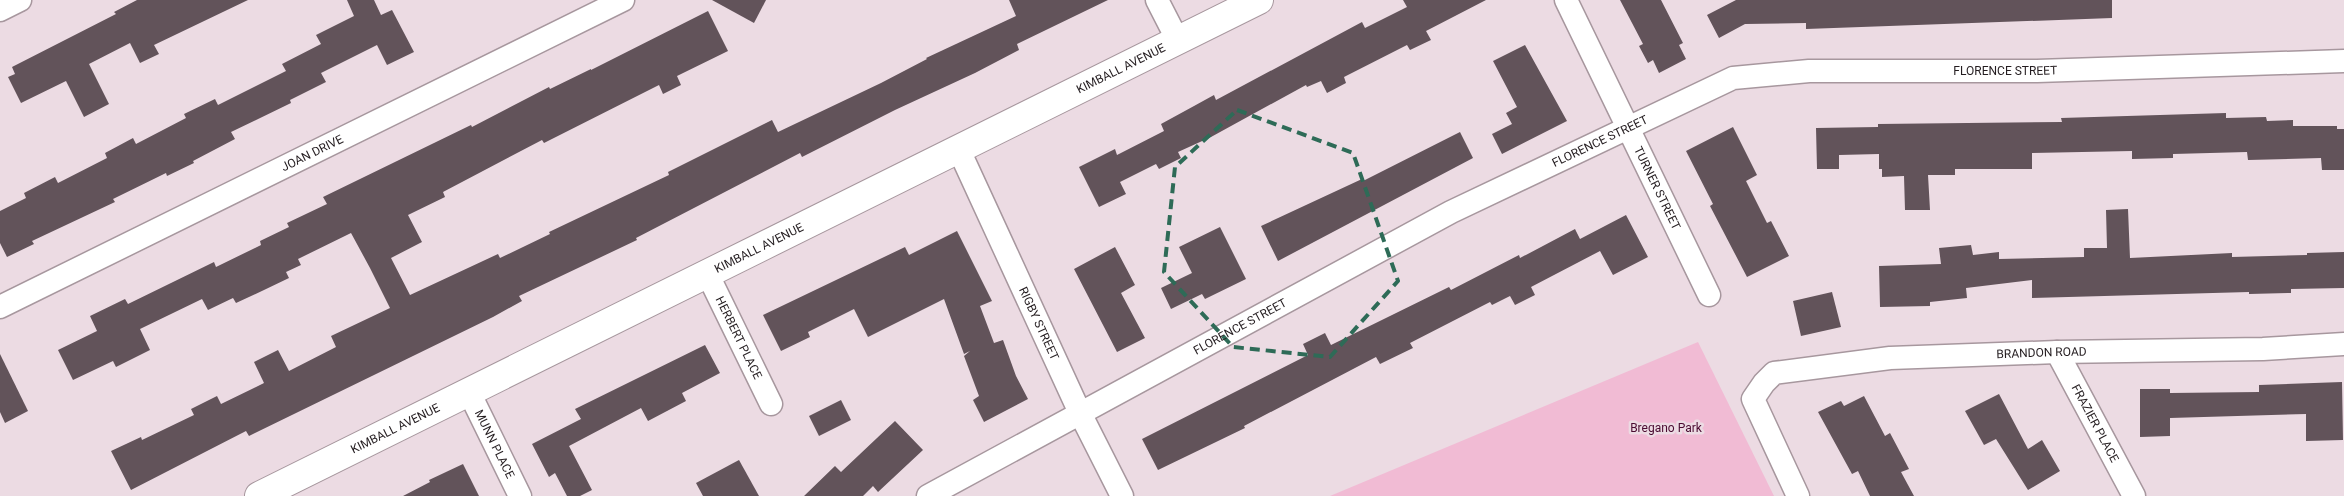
<svg xmlns="http://www.w3.org/2000/svg" width="2344" height="496" font-family="Roboto,sans-serif">
  <style>
    .green { fill: #f1bbd4 }
    .building { fill: #62535a }
    .lines { fill: none; stroke-linecap: round; stroke-linejoin: round }
    .street-casing { stroke: #a7979e; stroke-width: 25 }
    .secondary-casing { stroke: #a7979e; stroke-width: 30 }
    .street { stroke: #fff; stroke-width: 22 }
    .secondary { stroke: #fff; stroke-width: 28 }
    .marked { fill: none; stroke: #2e6b57; stroke-width: 4; stroke-dasharray: 10 6; stroke-linejoin: round }
    .labels { text-anchor: middle; dominant-baseline: central; stroke-width: 5; stroke-linejoin: round; paint-order: stroke }
    .street-label { font-size: 12px; fill: #241d20; stroke: #ecdbe3 }
    .park-label { font-size: 12px; fill: #4a0b31; stroke: #ecdbe3 }
  </style>
  <rect width="100%" height="100%" fill="#ecdbe3"/>
  <polygon class="green" points="1698,342 1774,496 1330,496"/>
  <g class="building">
    <polygon points="137,0 248,0 154,45 159,54 140,63 130,43 89,64 109,104 84,117 66,81 21,103 8,77 15,74 12,67 116,14 114,12"/>
    <polygon points="347,0 374,0 381,15 392,10 414,52 387,65 377,45 321,73 326,82 290,100 291,103 231,132 235,139 193,161 194,163 167,176 166,173 113,199 115,202 32,241 34,244 7,257 0,243 0,211 26,198 24,193 55,177 58,183 107,158 105,153 133,138 136,144 186,118 184,114 215,99 218,105 286,71 282,64 321,44 316,35 354,16"/>
    <polygon points="712,0 766,0 754,23"/>
    <polygon points="1009,0 1108,0 1017,44 1019,50 975,73 895,110 802,157 800,153 636,238 637,240 519,296 522,301 493,317 249,436 246,431 131,490 111,451 141,437 142,440 194,415 191,409 217,396 221,404 264,383 254,362 278,350 289,371 336,347 331,336 390,308 370,268 351,233 298,259 301,265 286,272 289,278 264,290 236,303 233,298 208,310 202,299 140,329 150,350 116,367 113,361 73,380 58,350 97,331 90,316 125,299 128,304 214,262 216,267 261,245 260,241 289,227 287,223 327,204 323,197 471,125 472,127 549,87 550,89 591,69 591,70 708,11 728,51 677,76 681,85 663,94 659,85 544,143 542,140 443,192 445,197 408,215 422,242 391,258 410,295 498,254 500,258 550,234 549,232 669,175 668,172 772,120 778,132 881,83 927,59 926,58 1016,16"/>
    <polygon points="1403,0 1486,0 1426,31 1431,40 1410,50 1407,45 1344,77 1346,83 1327,93 1321,81 1307,87 1306,85 1211,137 1178,152 1181,158 1159,169 1156,164 1120,182 1126,194 1099,207 1079,167 1115,149 1117,155 1164,131 1161,124 1194,106 1214,95 1216,100 1362,22 1365,28 1407,7"/>
    <polygon points="1620,0 1661,0 1683,43 1679,45 1686,59 1659,73 1653,60 1648,63 1639,46 1643,44"/>
    <polygon points="1736,0 2112,0 2112,18 1806,29 1806,23 1745,24 1719,38 1707,15"/>
    <polygon points="1525,45 1567,121 1502,154 1492,134 1512,124 1506,113 1517,107 1493,61"/>
    <polygon points="2226,113 2226,118 2266,117 2267,121 2293,120 2293,126 2337,126 2337,129 2344,129 2344,170 2322,170 2321,158 2248,160 2247,152 2173,154 2173,158 2132,159 2132,151 2032,153 2032,169 1955,169 1955,175 1928,175 1930,210 1905,210 1904,176 1882,177 1882,169 1879,169 1879,154 1839,155 1839,169 1817,169 1816,128 1878,127 1878,124 2062,122 2061,118"/>
    <polygon points="1733,127 1757,175 1746,181 1767,223 1771,221 1789,256 1747,277 1710,206 1713,204 1686,151"/>
    <polygon points="1460,132 1473,158 1278,261 1261,226 1362,179 1363,181"/>
    <polygon points="2128,209 2130,258 2232,253 2232,257 2307,255 2307,253 2344,252 2344,288 2291,289 2291,293 2249,294 2249,292 2032,298 2032,280 1966,288 1967,298 1930,302 1930,306 1880,307 1879,266 1941,264 1939,248 1971,245 1973,255 1999,252 1999,259 2084,257 2084,248 2107,248 2106,210"/>
    <polygon points="1626,215 1648,257 1613,275 1600,251 1531,287 1535,295 1515,305 1510,296 1492,305 1490,302 1410,343 1413,348 1380,364 1376,357 1244,426 1245,428 1158,470 1142,439 1308,355 1303,344 1325,333 1331,345 1449,287 1451,290 1519,255 1520,258 1575,229 1580,239"/>
    <polygon points="1220,227 1246,279 1205,299 1202,294 1171,309 1161,288 1192,273 1179,247"/>
    <polygon points="957,231 992,301 980,306 994,343 1003,340 1016,376 1028,399 984,422 973,400 979,396 964,356 970,351 964,354 944,299 868,337 854,309 808,332 810,337 781,351 763,315 905,247 909,255"/>
    <polygon points="1115,247 1135,285 1121,293 1145,338 1117,352 1074,269"/>
    <polygon points="1832,292 1841,327 1801,336 1793,301"/>
    <polygon points="705,345 720,373 682,393 686,401 648,421 641,408 569,446 592,490 580,496 567,496 555,473 549,477 532,444 581,419 575,409"/>
    <polygon points="0,354 28,411 5,423 0,412"/>
    <polygon points="2342,382 2343,440 2306,441 2306,414 2170,418 2170,436 2140,437 2140,389 2170,389 2170,393 2259,392 2259,385"/>
    <polygon points="1999,394 2028,449 2042,440 2060,471 2028,490 1996,439 1984,445 1965,411"/>
    <polygon points="1864,396 1885,436 1890,433 1909,469 1901,472 1914,496 1870,496 1858,471 1852,474 1818,412 1841,401 1844,406"/>
    <polygon points="841,400 851,420 819,436 809,416"/>
    <polygon points="895,421 923,450 878,492 873,486 863,496 804,496 835,466 841,472"/>
    <polygon points="739,460 759,496 703,496 696,483"/>
    <polygon points="463,464 479,496 403,496 430,482 429,480"/>
  </g>
  <g class="lines">
    <g class="street-casing">
      <g id="street">
        <polyline points="1157,0 1178,41"/>
        <path id="s1" d="M1566,0l143,295"/>
        <polyline points="0,10 20,0"/>
        <path id="s2" d="M959,150l121,263 42,83"/>
        <path id="s3" d="M707,273l64,131"/>
        <path id="s4" d="M0,307l623,-307"/>
        <path id="s5" d="M2057,352l77,144"/>
        <path id="s6" d="M469,392l51,104"/>
        <path id="s7" d="M928,496l523,-284 282,-134 76,-7h228l307,-10"/>
        <path id="s8" d="M1798,496l-45,-97 11,-16 10,-10 116,-15 167,-6 206,-3 81,-5"/>
      </g>
    </g>
    <g class="secondary-casing">
      <g id="secondary">
        <path id="s9" d="M259,496l1000,-496"/>
      </g>
    </g>
    <use href="#street" class="street"/>
    <use href="#secondary" class="secondary"/>
  </g>
  <path class="marked" d="M1237,110l116,43 45,128 -68,76 -97,-10 -69,-75 11,-105z"/>
  <g class="labels">
    <g class="street-label">
      <text stroke="none"><textPath href="#s9" startOffset="962">KIMBALL AVENUE</textPath></text>
      <text stroke="none"><textPath href="#s7" startOffset="1180">FLORENCE STREET</textPath></text>
      <text stroke="none"><textPath href="#s7" startOffset="760">FLORENCE STREET</textPath></text>
      <text stroke="none"><textPath href="#s4" startOffset="348">JOAN DRIVE</textPath></text>
      <text stroke="none"><textPath href="#s1" startOffset="209">TURNER STREET</textPath></text>
      <text stroke="none"><textPath href="#s9" startOffset="558">KIMBALL AVENUE</textPath></text>
      <text stroke="none"><textPath href="#s2" startOffset="191">RIGBY STREET</textPath></text>
      <text stroke="none"><textPath href="#s7" startOffset="355">FLORENCE STREET</textPath></text>
      <text stroke="none"><textPath href="#s3" startOffset="72">HERBERT PLACE</textPath></text>
      <text stroke="none"><textPath href="#s8" startOffset="409">BRANDON ROAD</textPath></text>
      <text stroke="none"><textPath href="#s5" startOffset="81">FRAZIER PLACE</textPath></text>
      <text stroke="none"><textPath href="#s9" startOffset="152">KIMBALL AVENUE</textPath></text>
      <text stroke="none"><textPath href="#s6" startOffset="58">MUNN PLACE</textPath></text>
    </g>
    <g class="park-label">
      <text x="1666" y="428">Bregano Park</text>
    </g>
  </g>
</svg>
